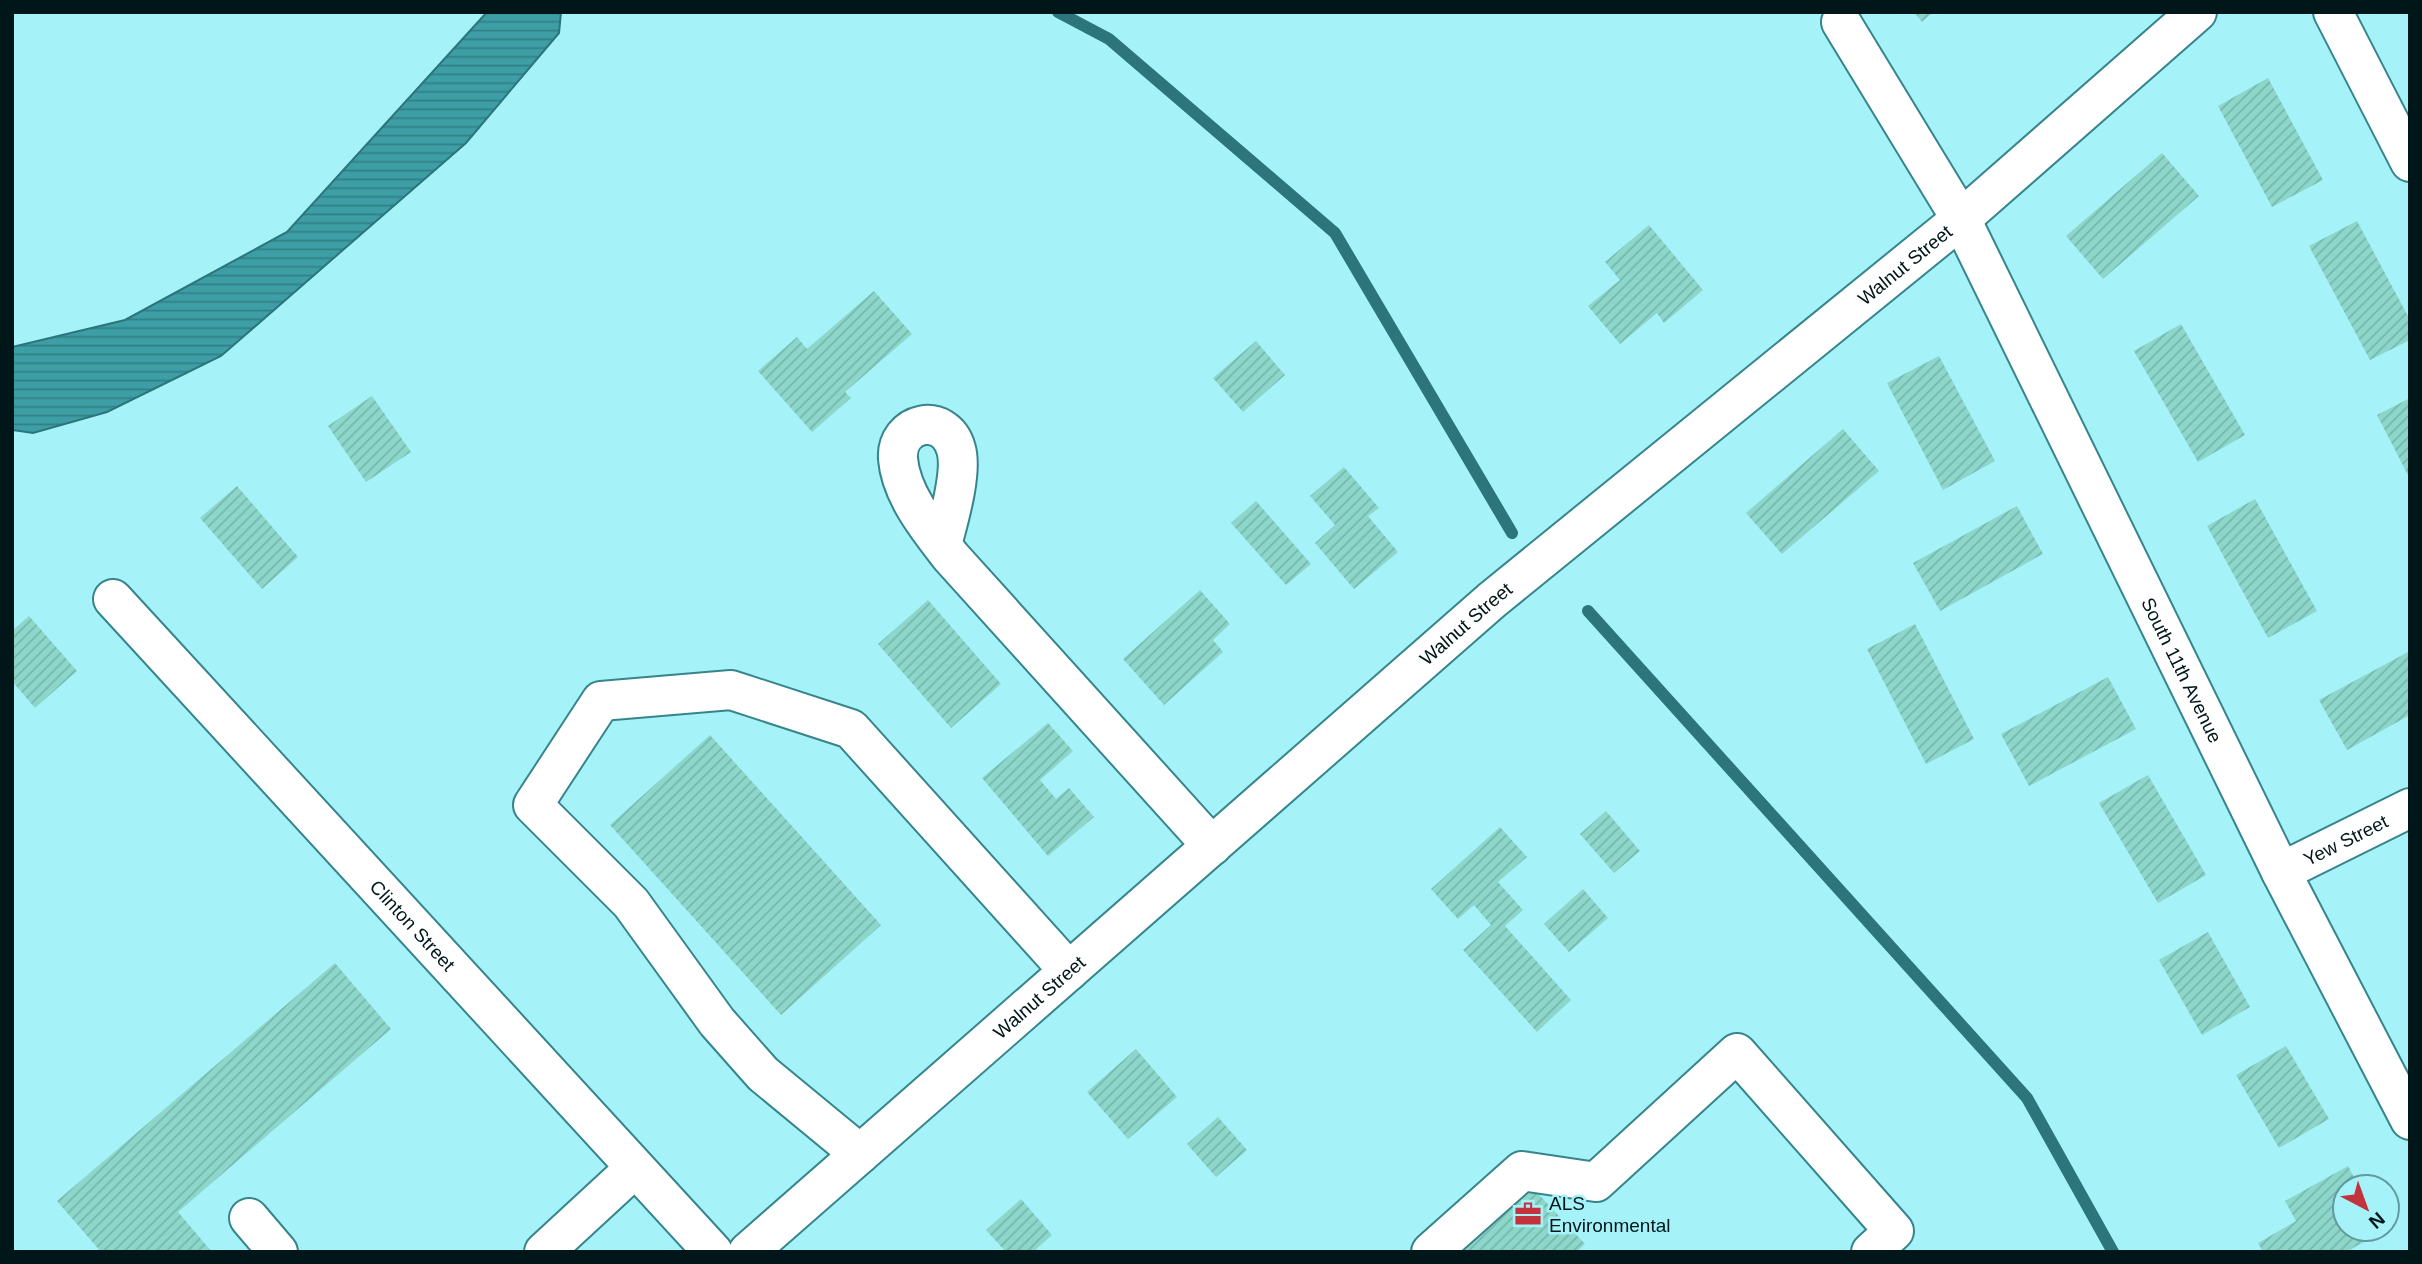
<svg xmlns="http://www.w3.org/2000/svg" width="2422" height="1264" font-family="Arial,sans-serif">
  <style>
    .water { fill: url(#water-rules); stroke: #2b757b; stroke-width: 2 }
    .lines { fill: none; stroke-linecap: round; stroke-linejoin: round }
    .stream { stroke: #2b757b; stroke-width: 12 }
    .building { fill: url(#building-hatch) }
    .minor-casing { stroke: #37858c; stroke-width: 42 }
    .minor { stroke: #fff; stroke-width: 38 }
    .labels { text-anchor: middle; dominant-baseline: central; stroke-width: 5; stroke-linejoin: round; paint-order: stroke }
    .street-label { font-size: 19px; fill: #011618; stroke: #a5f2f9 }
    .poi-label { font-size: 19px; fill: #011618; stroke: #a5f2f9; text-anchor: start }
  </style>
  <defs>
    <pattern id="water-rules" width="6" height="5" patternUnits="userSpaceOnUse" patternTransform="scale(1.75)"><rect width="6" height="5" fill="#3d9ea6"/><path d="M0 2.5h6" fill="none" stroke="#318086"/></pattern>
    <pattern id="building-hatch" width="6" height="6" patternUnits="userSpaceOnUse" patternTransform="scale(1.75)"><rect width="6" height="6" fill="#8cd6ca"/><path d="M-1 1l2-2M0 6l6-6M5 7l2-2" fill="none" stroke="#77b7ad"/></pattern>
  </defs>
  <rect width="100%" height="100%" fill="#a5f2f9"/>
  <polygon class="water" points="487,12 561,12 559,33 466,143 221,356 107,412 33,433 12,430 12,347 125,320 287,232"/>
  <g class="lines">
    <g class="stream">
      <polyline points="1058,12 1109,39 1335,233 1512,533"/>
      <polyline points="1588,611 2027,1098 2113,1252"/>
    </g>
  </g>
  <g class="building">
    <polygon points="1914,12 1933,12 1922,22"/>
    <polygon points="2268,78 2323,180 2272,207 2218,106"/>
    <polygon points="2162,153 2199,196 2103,279 2066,236"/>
    <polygon points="2357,221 2410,320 2410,340 2370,360 2309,246"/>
    <polygon points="1649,225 1703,290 1664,323 1657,313 1620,344 1588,306 1620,280 1605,262"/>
    <polygon points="874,291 912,334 845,392 851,398 812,432 758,371 797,337 807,349"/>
    <polygon points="2181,324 2245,435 2198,462 2134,351"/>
    <polygon points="1256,341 1285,375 1243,412 1213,378"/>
    <polygon points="1939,356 1995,461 1943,490 1887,383"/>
    <polygon points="372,396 411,452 366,482 328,426"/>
    <polygon points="2410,398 2410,479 2377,415"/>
    <polygon points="1843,429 1879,471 1782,554 1746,513"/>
    <polygon points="1344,467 1379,508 1368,516 1398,552 1354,589 1315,543 1335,525 1310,496"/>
    <polygon points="237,486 298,557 262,589 200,518"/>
    <polygon points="2255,499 2317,611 2268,638 2207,526"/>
    <polygon points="1256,501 1311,564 1286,585 1231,523"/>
    <polygon points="2017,506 2043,554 1940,611 1913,563"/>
    <polygon points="1200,590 1230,624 1213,640 1223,652 1164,705 1123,659"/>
    <polygon points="928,600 1001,684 951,728 878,644"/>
    <polygon points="29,616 77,671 35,708 12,681 12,631"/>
    <polygon points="1915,624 1974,739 1926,764 1867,649"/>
    <polygon points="2410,651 2410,715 2347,750 2319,700"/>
    <polygon points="2108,677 2136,729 2029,786 2001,734"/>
    <polygon points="1048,723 1073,751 1040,780 1056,799 1069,788 1094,817 1048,856 982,778"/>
    <polygon points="710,735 881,925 781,1015 610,825"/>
    <polygon points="2148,775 2206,875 2158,903 2099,803"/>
    <polygon points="1606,811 1640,851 1614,873 1580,834"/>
    <polygon points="1500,827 1527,857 1498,882 1523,910 1505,926 1571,1000 1537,1032 1463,950 1491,925 1474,905 1458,919 1431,889"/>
    <polygon points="1583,889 1608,918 1569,952 1544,924"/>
    <polygon points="2208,932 2250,1007 2202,1035 2159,960"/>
    <polygon points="335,963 391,1029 178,1212 212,1252 101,1252 57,1201"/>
    <polygon points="2286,1046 2329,1119 2279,1148 2236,1075"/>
    <polygon points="1136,1049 1177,1097 1128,1139 1087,1092"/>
    <polygon points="1218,1117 1247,1150 1216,1177 1187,1144"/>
    <polygon points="2348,1166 2359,1187 2345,1187 2345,1229 2387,1229 2346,1252 2263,1252 2258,1243 2296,1221 2285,1201"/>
    <polygon points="1530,1185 1585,1244 1576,1252 1458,1252"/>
    <polygon points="1021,1199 1052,1235 1033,1252 1006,1252 986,1230"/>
  </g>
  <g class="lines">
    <g class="minor-casing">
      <g id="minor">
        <polyline points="2333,12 2410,162"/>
        <path id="s1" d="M1841,22l120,197 320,653 129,248"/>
        <path d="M942,545c6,-23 21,-73 14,-96 -11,-39 -61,-27 -58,10 3,36 32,71 53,98l261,289"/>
        <path id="s2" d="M113,599l600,653"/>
        <path id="s3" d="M2281,872l129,-64"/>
        <polyline points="860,1154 763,1074 717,1022 631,903 533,805 601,701 731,690 851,729 1069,971"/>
        <polyline points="249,1218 278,1252"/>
        <polyline points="544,1252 635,1168"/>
        <path id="s4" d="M748,1252l744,-652 469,-381 236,-207"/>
        <polyline points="1431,1252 1522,1171 1596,1182 1737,1053 1894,1231 1871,1252"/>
      </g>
    </g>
    <use href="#minor" class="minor"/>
  </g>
  <defs>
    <g id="office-bare" transform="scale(2.1)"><path d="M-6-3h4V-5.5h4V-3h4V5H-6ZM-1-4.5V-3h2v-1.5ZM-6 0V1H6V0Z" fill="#c2333b" stroke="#a5f2f9" stroke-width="2.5" paint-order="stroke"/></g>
  </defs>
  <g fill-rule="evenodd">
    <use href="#office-bare" x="1528" y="1214"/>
  </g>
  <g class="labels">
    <g class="street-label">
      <text stroke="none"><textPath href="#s4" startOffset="1521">Walnut Street</textPath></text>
      <text stroke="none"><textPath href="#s4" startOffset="954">Walnut Street</textPath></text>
      <text stroke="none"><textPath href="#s1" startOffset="733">South 11th Avenue</textPath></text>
      <text stroke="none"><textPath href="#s3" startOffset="72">Yew Street</textPath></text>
      <text stroke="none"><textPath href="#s2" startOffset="443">Clinton Street</textPath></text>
      <text stroke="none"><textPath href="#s4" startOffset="387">Walnut Street</textPath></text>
    </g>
    <g class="poi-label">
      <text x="1549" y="1203">ALS<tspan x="1549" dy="22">Environmental</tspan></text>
    </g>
  </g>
  <rect width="2422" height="1264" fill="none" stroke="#011618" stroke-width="28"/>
  <g transform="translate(2366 1208) rotate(139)"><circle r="33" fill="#a5f2f9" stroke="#639a9f" stroke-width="2"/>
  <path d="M0-5L12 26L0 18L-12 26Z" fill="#c2333b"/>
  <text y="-10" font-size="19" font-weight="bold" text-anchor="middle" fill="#011618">N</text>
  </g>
</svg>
